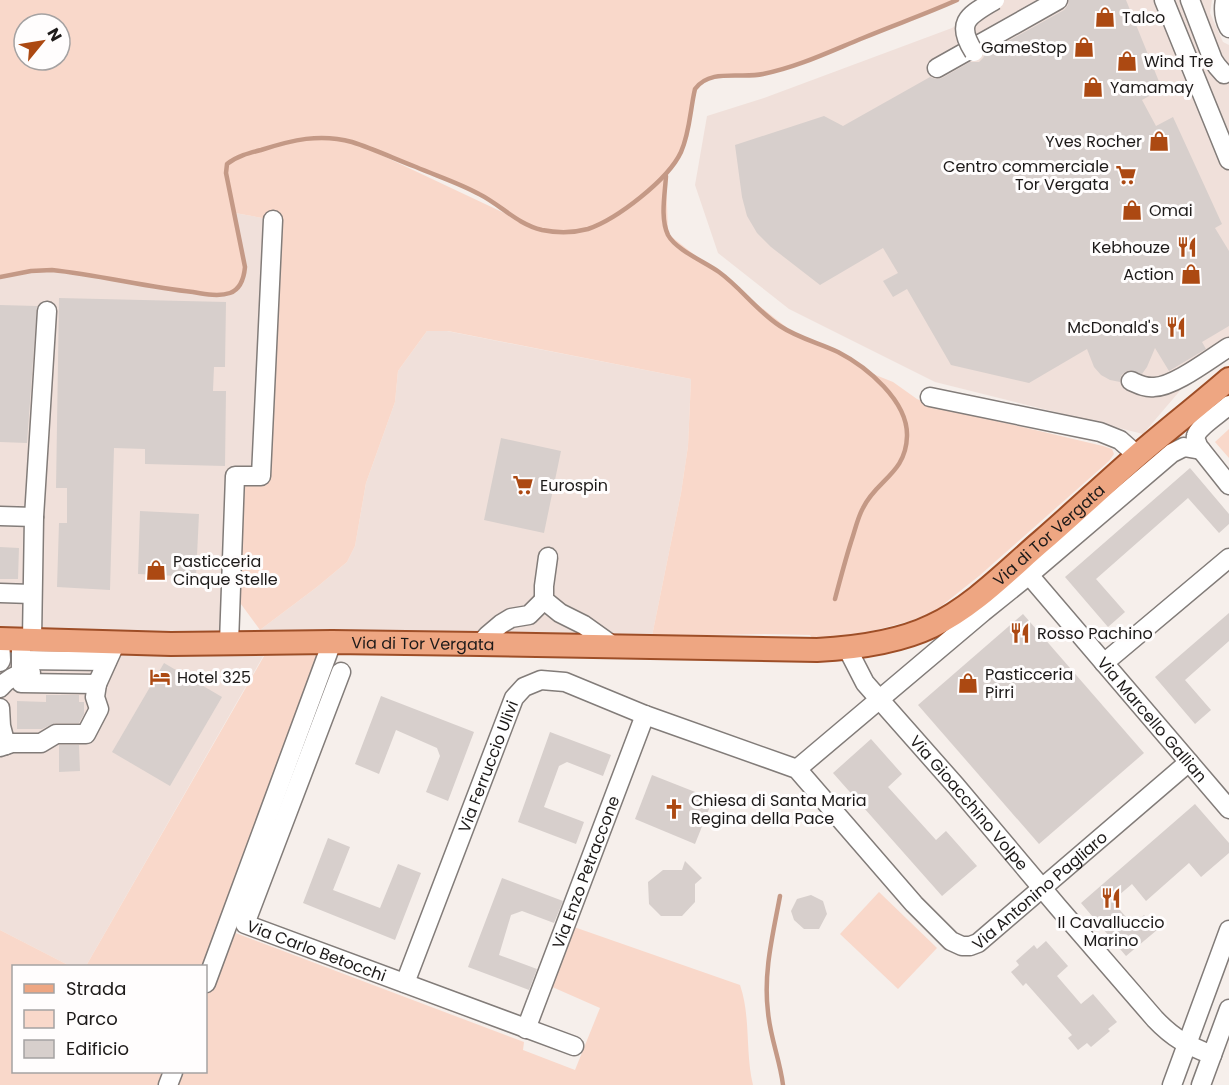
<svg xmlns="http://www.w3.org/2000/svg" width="1229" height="1085" font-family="Poppins,sans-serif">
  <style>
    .built { fill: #f0e0da }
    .green { fill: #f9d8ca; fill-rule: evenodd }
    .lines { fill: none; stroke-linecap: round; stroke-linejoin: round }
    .stream { stroke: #c49986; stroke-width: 4.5 }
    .building { fill: #d7cfcc }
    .minor-casing { stroke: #827c79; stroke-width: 21 }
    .major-casing { stroke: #9e4e27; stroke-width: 26 }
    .minor { stroke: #fff; stroke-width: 18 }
    .major { stroke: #eea682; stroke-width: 22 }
    .minor-bridge-casing { stroke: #827c79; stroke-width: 21; stroke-linecap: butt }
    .minor-bridge { stroke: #fff; stroke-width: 18 }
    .labels { text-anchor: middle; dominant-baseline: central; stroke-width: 6; stroke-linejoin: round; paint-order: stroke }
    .poi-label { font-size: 16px; fill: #1d1a19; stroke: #fffdfd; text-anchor: start }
    .street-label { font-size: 16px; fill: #1d1a19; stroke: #fffdfd }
  </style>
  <rect width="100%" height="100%" fill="#f6efeb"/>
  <g class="built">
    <polygon points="990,0 1212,0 1210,13 1223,42 1229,45 1229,357 1220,365 1184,386 1143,434 935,382 789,309 718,253 695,185 707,116 764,98 952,28"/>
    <polygon points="235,213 273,220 261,476 229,636 0,631 0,277 42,270 84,275 187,292 219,295"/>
    <polygon points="427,331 447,331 691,379 688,446 681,493 652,636 260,630 317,587 347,562 355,546 366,483 395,402 398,371"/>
    <polygon points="0,653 265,653 86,966 70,966 0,930"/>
  </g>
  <g class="green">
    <path d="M0,0h957l-149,60 -39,13 -23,3h-30l-16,7 -5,6 -5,30 -7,28 -8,16 -9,12 2,59 127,100 44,19 17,10 12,9 25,10 24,17 16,7 170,40 9,3 2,5 -5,7 -130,115 -44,35 -25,10 -42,11 -54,8 -4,-5 -45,-1 -113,2 29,-143 7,-47 3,-67 -243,-48h-21l-29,40 -3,31 -29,81 -11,63 -8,16 -30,25 -57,43 -22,-30 -3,-124h25l13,-256 -38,-7c4,23 24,74 -10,81l-38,-2 -135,-22 -21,1 -31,6zM24,24h36v36h-36zM360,145l110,44 23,13 22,16z"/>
    <polygon points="1229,429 1229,458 1215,442"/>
    <path d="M323,655l-101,273 302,114 -1,8 52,20 25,-62 -50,-22 24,-59 166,58c11,32 5,67 13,100h-753v-155l70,36h-56v106h192v-106h-120l178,-310z"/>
    <polygon points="879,892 937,948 898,989 840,934"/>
  </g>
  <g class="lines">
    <g class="stream">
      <path d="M666,176c-1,18 -6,42 2,59 8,15 37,27 51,37 22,16 38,39 61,54 18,12 39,17 58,26 29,15 70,49 69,84 -1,38 -31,44 -44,72 -6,11 -8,23 -12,34 -6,19 -11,38 -16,57"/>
      <path d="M0,277l31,-6 21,-1c47,5 94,17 141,22 11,2 26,5 37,1 11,-4 14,-15 15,-26l-19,-94 1,-9c10,-8 22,-11 34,-14 31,-10 59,-17 91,-8 22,7 43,17 64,25 21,9 43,16 63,27 22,11 38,30 63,36 15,3 31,3 46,-1 29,-10 80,-49 93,-77 9,-20 9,-42 14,-63 15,-21 46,-10 68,-15 35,-7 68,-23 100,-36 31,-13 63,-24 94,-38"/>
      <path d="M780,896c-7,38 -17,77 -12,116 2,25 12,48 15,73"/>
    </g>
  </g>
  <g class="building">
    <polygon points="1069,0 1126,0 1162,89 1142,100 1156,126 1173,117 1222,224 1215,228 1229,251 1229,326 1202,342 1206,349 1169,371 1155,348 1147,367 1142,374 1130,370 1125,372 1121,376 1120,382 1110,380 1101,375 1094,367 1087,349 1029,383 951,365 907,289 893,297 883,281 898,273 883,248 820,285 771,247 757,233 747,216 742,197 735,145 824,116 843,126 930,77 936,79 942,78 970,62 979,62 983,58 985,54 1064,10 1068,5"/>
    <polygon points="59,298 226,302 225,367 214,367 213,391 226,391 225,466 145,464 145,449 114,448 110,590 57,587 59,523 67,523 67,488 56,488"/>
    <polygon points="0,305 37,306 27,443 0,442"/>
    <polygon points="501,438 561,451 544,533 484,520"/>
    <polygon points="1190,468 1229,514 1229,524 1219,533 1188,498 1096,579 1125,612 1108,627 1065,577"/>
    <polygon points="140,511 199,514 196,577 138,574"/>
    <polygon points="0,547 19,548 18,579 0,579"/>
    <polygon points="1229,613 1229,641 1185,680 1211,710 1195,724 1155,677"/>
    <polygon points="1023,614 1144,753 1039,844 918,705"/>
    <polygon points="164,663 222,697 170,786 112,752"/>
    <polygon points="46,695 79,695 79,702 84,702 84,714 79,723 55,723 42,729 17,729 17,701 46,702"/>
    <polygon points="381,696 474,732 448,801 426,792 440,756 437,748 396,730 379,774 355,764"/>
    <polygon points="550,732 611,755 603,776 567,762 559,766 544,807 584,822 576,844 518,822"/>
    <polygon points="871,739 902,774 888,787 936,840 946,831 977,866 942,896 833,773"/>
    <polygon points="59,745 79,745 80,771 59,772"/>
    <polygon points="652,775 713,799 695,844 635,819"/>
    <polygon points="1195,804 1229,843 1229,853 1201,877 1189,863 1146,901 1132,884 1112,901 1133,925 1144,915 1157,930 1126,956 1081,903"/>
    <polygon points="328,838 350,847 333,890 380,908 398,864 421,873 395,940 303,903"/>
    <polygon points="685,861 702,878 695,884 695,902 682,916 661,916 649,904 648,882 663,870 682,870"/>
    <polygon points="502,878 563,901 554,923 522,911 511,915 499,955 537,969 529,990 468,967"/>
    <polygon points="811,895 823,901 827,914 819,929 804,929 794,920 791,911 797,899"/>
    <polygon points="1046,941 1068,966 1057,976 1081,1004 1093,994 1117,1022 1108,1029 1110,1031 1091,1047 1087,1043 1078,1050 1068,1038 1072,1035 1026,983 1023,986 1011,972 1019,965 1016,961 1034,945 1037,949"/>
  </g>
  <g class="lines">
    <g class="minor-casing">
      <g id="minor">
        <polyline points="1164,0 1229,160"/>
        <polyline points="1190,0 1213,60 1217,66 1224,74"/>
        <path d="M1225,0c-2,10 -1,19 4,28"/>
        <polyline points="937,68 1058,0"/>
        <path d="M1131,381c7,3 14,7 23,6 20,0 57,-29 75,-40"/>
        <polyline points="930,397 1100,432 1120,440 1138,456"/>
        <path d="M1229,405c-7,7 -31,22 -33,31 -1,4 1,6 2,10l31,39"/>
        <polyline points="0,516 34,517 32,639"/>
        <polyline points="34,517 47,311"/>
        <polyline points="548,557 544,586 544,600 560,613 584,625 612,645"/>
        <path id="s1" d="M1029,575l200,234"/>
        <polyline points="0,593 32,594"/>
        <polyline points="21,639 21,683 97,684 116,642"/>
        <polyline points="229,643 235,476 261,476 273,220"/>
        <polyline points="480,644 488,635 501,624 511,618 529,615 544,600"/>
        <path id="s2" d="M847,648l18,35 91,103 102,121 97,112c19,20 32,26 57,36"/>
        <polyline points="21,660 107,661"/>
        <polyline points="0,662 1,660 0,639"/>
        <polyline points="1104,663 1229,558"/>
        <path id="s3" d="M341,672l-96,252 329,122"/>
        <path d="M0,688c8,-10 18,-15 31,-15"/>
        <polyline points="0,708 1,726 6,745"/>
        <polyline points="0,747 12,743 41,743 56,734 86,734 99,709 95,697 97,684"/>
        <polyline points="797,769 983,612 1029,575 1172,453 1184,447 1201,450"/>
        <polyline points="206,983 332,642"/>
        <path id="s4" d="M405,983l109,-285 10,-11 17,-7 24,2 80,33 152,54 117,135 37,37 11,5h8l8,-3 211,-181"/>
        <path id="s5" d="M526,1029l119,-314"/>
        <polyline points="168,1085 173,1072"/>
        <polyline points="1172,1085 1229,930"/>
        <polyline points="1201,1085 1229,1009"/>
      </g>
    </g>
    <g class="major-casing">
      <g id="major">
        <path id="s6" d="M0,639l171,5 161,-2 148,2 337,6c38,-2 80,-7 115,-24 41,-19 77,-57 111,-86 32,-28 63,-57 95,-85 30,-26 61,-50 91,-76"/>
      </g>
    </g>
    <use href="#minor" class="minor"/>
    <use href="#major" class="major"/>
    <g class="minor-bridge-casing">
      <path id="minor-bridge" d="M974,52c-20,-31 -4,-37 21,-52"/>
    </g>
    <use href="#minor-bridge" class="minor-bridge"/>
  </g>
  <defs>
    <g id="shop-bare" transform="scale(1.62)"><path d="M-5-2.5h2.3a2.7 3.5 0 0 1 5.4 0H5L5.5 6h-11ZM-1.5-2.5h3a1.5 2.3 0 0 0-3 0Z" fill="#ac4912" stroke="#fffdfd" stroke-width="2.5" paint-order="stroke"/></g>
    <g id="supermarket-bare" transform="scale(1.62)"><path d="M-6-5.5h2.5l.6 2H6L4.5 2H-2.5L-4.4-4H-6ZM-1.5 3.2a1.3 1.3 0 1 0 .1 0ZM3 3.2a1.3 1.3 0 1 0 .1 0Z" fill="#ac4912" stroke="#fffdfd" stroke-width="2.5" paint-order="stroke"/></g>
    <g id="restaurant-bare" transform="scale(1.62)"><path d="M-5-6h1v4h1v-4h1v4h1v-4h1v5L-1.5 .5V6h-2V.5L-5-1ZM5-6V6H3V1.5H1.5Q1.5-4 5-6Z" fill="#ac4912" stroke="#fffdfd" stroke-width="2.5" paint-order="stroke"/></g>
    <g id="hotel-bare" transform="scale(1.62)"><path d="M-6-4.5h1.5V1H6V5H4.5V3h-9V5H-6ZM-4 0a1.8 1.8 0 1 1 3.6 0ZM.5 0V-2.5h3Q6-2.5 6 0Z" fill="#ac4912" stroke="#fffdfd" stroke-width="2.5" paint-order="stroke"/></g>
    <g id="church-bare" transform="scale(1.62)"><path d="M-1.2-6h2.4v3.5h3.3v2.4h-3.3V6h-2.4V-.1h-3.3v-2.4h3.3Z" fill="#ac4912" stroke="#fffdfd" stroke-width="2.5" paint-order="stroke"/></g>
  </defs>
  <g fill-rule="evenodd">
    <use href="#shop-bare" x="1105" y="17"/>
    <use href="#shop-bare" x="1084" y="47"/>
    <use href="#shop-bare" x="1127" y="61"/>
    <use href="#shop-bare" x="1093" y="87"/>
    <use href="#shop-bare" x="1159" y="141"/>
    <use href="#supermarket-bare" x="1126" y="175"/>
    <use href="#shop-bare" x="1132" y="210"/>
    <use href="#restaurant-bare" x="1187" y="247"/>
    <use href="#shop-bare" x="1191" y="274"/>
    <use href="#restaurant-bare" x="1176" y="327"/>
    <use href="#supermarket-bare" x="523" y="485"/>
    <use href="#shop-bare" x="156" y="570"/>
    <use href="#restaurant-bare" x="1020" y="633"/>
    <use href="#hotel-bare" x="160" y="677"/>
    <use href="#shop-bare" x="968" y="683"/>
    <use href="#church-bare" x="674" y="809"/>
    <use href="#restaurant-bare" x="1111" y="898"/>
  </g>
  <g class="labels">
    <g class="poi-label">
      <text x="1122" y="17">Talco</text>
      <text x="1067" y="47" text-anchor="end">GameStop</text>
      <text x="1144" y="61">Wind Tre</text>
      <text x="1110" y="87">Yamamay</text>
      <text x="1142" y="141" text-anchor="end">Yves Rocher</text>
      <text x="1109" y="166" text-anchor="end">Centro commerciale<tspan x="1109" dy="18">Tor Vergata</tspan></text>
      <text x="1149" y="210">Omai</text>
      <text x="1170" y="247" text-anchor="end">Kebhouze</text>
      <text x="1174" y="274" text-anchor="end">Action</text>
      <text x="1159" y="327" text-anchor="end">McDonald's</text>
      <text x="540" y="485">Eurospin</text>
      <text x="173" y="561">Pasticceria<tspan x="173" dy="18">Cinque Stelle</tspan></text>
      <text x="1037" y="633">Rosso Pachino</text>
      <text x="985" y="674">Pasticceria<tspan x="985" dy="18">Pirri</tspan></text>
      <text x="177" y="677">Hotel 325</text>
      <text x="691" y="800">Chiesa di Santa Maria<tspan x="691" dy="18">Regina della Pace</tspan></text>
      <text x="1111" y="922" text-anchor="middle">Il Cavalluccio<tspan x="1111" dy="18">Marino</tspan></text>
    </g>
    <g class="street-label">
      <text stroke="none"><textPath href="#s6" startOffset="1084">Via di Tor Vergata</textPath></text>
      <text stroke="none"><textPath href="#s6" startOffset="423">Via di Tor Vergata</textPath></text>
      <text stroke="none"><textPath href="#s1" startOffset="190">Via Marcello Gallian</textPath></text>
      <text stroke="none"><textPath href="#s4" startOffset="232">Via Ferruccio Ulivi</textPath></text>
      <text stroke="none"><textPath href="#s2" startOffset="198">Via Gioacchino Volpe</textPath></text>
      <text stroke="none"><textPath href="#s5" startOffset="168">Via Enzo Petraccone</textPath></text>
      <text stroke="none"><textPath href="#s4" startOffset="951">Via Antonino Pagliaro</textPath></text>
      <text stroke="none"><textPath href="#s3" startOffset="346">Via Carlo Betocchi</textPath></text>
    </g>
  </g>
  <rect x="12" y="965" width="195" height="108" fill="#fffdfd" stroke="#a5a2a2" stroke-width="1.5"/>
  <rect x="24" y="984" width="30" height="9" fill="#eea682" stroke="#a5a2a2" stroke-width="1.5"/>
  <text x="66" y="995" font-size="18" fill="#1d1a19">Strada</text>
  <rect x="24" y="1010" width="30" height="18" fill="#f9d8ca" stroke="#a5a2a2" stroke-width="1.5"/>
  <text x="66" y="1025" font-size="18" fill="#1d1a19">Parco</text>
  <rect x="24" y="1040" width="30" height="18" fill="#d7cfcc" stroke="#a5a2a2" stroke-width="1.5"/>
  <text x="66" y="1055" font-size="18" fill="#1d1a19">Edificio</text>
  <g transform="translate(42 42) rotate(60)"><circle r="28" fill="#fffdfd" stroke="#a5a2a2" stroke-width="1.5"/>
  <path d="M0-4.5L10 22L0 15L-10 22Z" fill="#ac4912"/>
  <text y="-9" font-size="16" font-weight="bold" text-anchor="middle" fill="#1d1a19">N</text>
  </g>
</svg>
